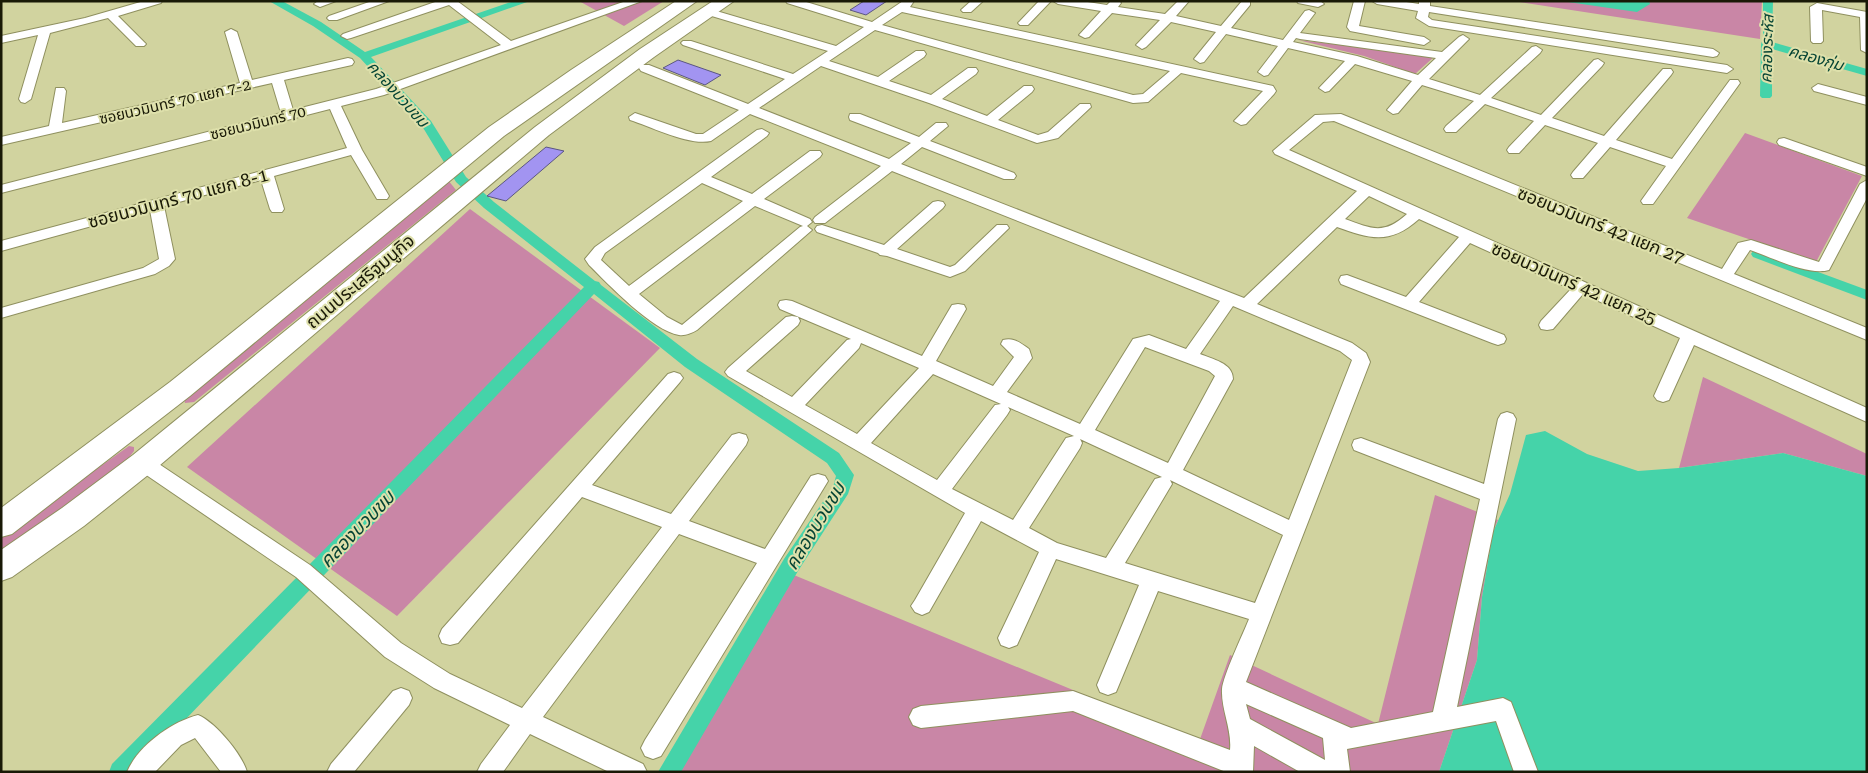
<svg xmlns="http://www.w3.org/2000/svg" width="1868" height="773" font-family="'Roboto Serif','Noto Sans Thai',serif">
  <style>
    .green { fill: #c986a6 }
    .water { fill: #45d3a9 }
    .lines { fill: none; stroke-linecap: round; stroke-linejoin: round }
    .canal { fill: #45d3a9; fill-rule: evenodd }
    .building { fill: #a294f1; stroke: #5b5681 }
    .minor-casing { stroke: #8f905f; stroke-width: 2 }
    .primary-casing { stroke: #8f905f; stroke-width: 2 }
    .minor { fill: #fff; fill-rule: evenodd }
    .primary { fill: #fff; fill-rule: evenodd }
    .labels { text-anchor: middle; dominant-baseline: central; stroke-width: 4; stroke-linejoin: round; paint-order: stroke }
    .far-street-label { font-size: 15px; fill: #191906; stroke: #dee0ab }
    .far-water-label { font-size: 16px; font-style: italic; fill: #064434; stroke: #dee0ab }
    .street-label { font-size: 18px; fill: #191906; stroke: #dee0ab }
    .water-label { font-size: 19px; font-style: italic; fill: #064434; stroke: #dee0ab }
  </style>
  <rect width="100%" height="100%" fill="#d1d39f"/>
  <g class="green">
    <polygon points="579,1 664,1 624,26"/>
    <polygon points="1513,1 1762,1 1760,39"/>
    <polygon points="1298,40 1435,56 1415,74 1364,56"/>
    <polygon points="1745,133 1862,176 1816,262 1687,218"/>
    <polygon points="448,180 456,190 194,402 185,403 184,398"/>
    <polygon points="470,209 660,348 397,616 187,467"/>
    <polygon points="1703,377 1867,454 1867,476 1783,453 1679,468"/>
    <polygon points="129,446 134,447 134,451 123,465 1,559 1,537"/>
    <polygon points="1435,495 1498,520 1493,532 1482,597 1477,660 1439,772 676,772 789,573 1199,742 1230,655 1378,724"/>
  </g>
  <g class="water">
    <polygon points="1561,1 1649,1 1650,4 1637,12"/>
    <polygon points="1545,431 1587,454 1638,471 1679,468 1783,453 1867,476 1867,772 1439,772 1477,660 1482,597 1493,532 1510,494 1526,435"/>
  </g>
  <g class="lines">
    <g class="canal">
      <polygon points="269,1 282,1 321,22 365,52 514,1 530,1 371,57 431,121 466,177 494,202 595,281 599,282 601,285 697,359 839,453 854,475 848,494 798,571 681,772 658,772 784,559 833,487 836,476 827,463 685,367 594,294 135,772 109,772 112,764 584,287 484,208 456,182 422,126 360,58 313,26"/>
      <polygon points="1763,1 1773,1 1772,42 1867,69 1867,76 1772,49 1772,96 1770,98 1762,98 1760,96 1761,44 1763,39"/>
      <polygon points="1758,250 1867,290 1867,300 1753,257 1751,254 1753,251"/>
    </g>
  </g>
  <g class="building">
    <polygon points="864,1 887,1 866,15 850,10"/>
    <polygon points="678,60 721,75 705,85 663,68"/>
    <polygon points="546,147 564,151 506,201 487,196"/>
  </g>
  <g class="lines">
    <g class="minor-casing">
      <g id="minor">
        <polygon points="144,1 162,1 161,3 118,16 146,44 144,46 136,46 108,18 50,33 31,99 25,103 21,102 19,99 38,35 1,43 1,36 85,18"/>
        <polygon points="318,1 336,1 320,7 314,4"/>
        <polygon points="372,1 389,1 337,20 329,20 327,18 329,16"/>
        <polygon points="438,1 457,1 511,41 626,1 642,1 384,95 341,106 362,150 389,196 387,199 377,199 351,155 274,176 284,209 282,212 272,212 270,209 261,180 164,206 175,259 169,266 155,274 1,318 1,308 143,268 159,259 150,210 1,251 1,241 347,148 330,109 1,193 1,185 281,113 272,83 1,145 1,137 49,126 56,88 64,88 66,91 62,123 240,83 225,32 231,29 237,32 252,80 348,58 352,59 354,62 352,65 284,80 293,110 376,89 501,45 449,5 351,38 347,39 341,36 343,34"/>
        <path d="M786,1h17l69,21 31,-21h11l-4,6 363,79 3,5 -2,3 -28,30 -5,1 -7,-4 29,-30 -82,-18 -33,29 -15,1 -258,-73 -46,31 49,16 38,-26h8l2,3 -2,3 -35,24 42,14 37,-27h8l2,3 -2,3 -34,25 45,17 37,-30h8l2,3 -2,3 -34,28 40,15 10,-3 32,-28h10l1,3 -33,31 -21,5 -108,-40 -108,-37 -62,42 130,51 22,-16 -61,-23 -1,-3 1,-3h10l59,23 17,-14h10l2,3 -18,15 84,32 2,3 -2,3h-10l-82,-32 -21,17 343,134 113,-107 -82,-37 -2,-3 42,-36 26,-1 381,155 16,-26 13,-3 68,22 41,-78 7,-4v18l-38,72c-21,6 -58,-13 -79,-20l-16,24 133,54v12l-533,-219 -11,1 -34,28 578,258v14l-173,-77 -25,55 -6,2 -6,-2 -3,-4 26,-58 -97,-44 -30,35 -6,1 -6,-1 -2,-4 2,-4 30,-32 -101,-46 -51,59 85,33 2,4 -2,4 -6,2 -6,-2 -151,-59 -2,-4 2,-4 6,-1 59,22 53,-60 -40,-18c-29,26 -49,20 -82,8l-80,77 95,39 14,10 4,9 -124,320 105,46 82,-16 47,-213 -126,-49 -2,-5 2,-5 7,-2 123,46 14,-65 3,-5 6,-2 6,2 3,5 -59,288 46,-9 8,4 27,70h-24l-18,-51 -149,28 3,23h-50l-46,-26 -1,26h-27l-153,-61 -152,17 -8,-3 -4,-8 4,-8 8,-3 152,-15 157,59c2,-21 -9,-40 -8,-61 1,-13 21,-55 27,-70l-91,-28 -42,101 -8,3 -8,-3 -3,-7 42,-100 -83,-26 -39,86 -8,3 -8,-3 -3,-7 41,-86 -58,-31 -52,91 -7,3 -7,-3 -4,-6 4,-6 50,-87 -237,-137 -3,-4 3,-4 58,-51 6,-1 6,1 2,4 -2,4 -52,46 46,26 55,-57 4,-1 -71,-30 -2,-4 2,-4 6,-1 6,1 130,55 30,-51 6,-1 6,1 2,4 -30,52 57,25 21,-29 -13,-13 2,-4c11,-3 17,3 26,9l3,9 -25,34 73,32 53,-85 16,-4 37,14 34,-48 -328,-130 -67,52h-10l-2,-3 2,-3 66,-51 -131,-52 -39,27c-22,5 -59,-14 -81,-21l-1,-3 6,-4 61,21h7l36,-24 -98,-39 -2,-3 2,-3h8l99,39 37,-25 -102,-34 -2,-2 2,-2h8l102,33 35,-23 -123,-37 -2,-2 2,-2h8l123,36 28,-19 -77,-24zM902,12l268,59 -27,23 -10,1 -251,-70zM1369,196l38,18c-23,21 -35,15 -62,5zM1233,306l107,45 12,9 -63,160 -106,-50 50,-91c0,-16 -21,-20 -33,-25zM861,343l58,25 -62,66 -52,-29 54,-57zM1145,347l64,24 6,5 -47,87 -73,-33zM933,374l68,30 -6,1 -58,75 -66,-37zM1008,407l66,29 -8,2 -53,82 -61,-31 55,-74 3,-5zM1080,439l82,38 -7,2 -49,79 -49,-15 -28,-15 51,-80 2,-5zM1170,480l113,55 -28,68 -130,-40 44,-74 3,-5zM1246,704l77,34 2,22 -75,-41z"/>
        <polygon points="971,1 983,1 971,12 963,12 961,10"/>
        <polygon points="1039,1 1051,1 1028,25 1020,25 1018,23 1020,21"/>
        <path d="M1053,1h28l26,4 4,-4h8l2,2 -3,4 47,7 13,-13h11l-13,15 45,10 21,-25h8v4l-19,23 52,12 22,-29 4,-1 6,3 -15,20 142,19 17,-15 4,-2 6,4 -40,40 51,16 52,-48 4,-1 6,4 -2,3 -49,45 50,17 53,-55 4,-1 6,4 -2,3 -50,52 52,18 59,-67h8l2,3 -2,3 -55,65 56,19 58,-79h8l2,3 -87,121h-10l-2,-3 25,-35 -56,-19 -27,31h-10l-2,-3 2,-3 25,-29 -53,-18 -26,28h-10l-2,-3 2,-3 25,-26 -49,-17 -29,28h-10l-2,-3 2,-3 28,-25 -52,-16 -24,28 -5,1 -6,-4 25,-29 -57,-17 -26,27 -4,1 -6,-4 26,-27 -57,-13 -20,27 -4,1 -6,-4 20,-26 -52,-12 -22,28 -4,1 -6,-4 22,-27 -45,-10 -25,25 -4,2 -6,-4 24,-25 -48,-7 -23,24 -4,1 -6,-3 22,-24 -43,-7zM1296,38l4,1 136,19 -18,17 -61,-19 -64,-14z"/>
        <polygon points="1297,1 1320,1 1324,4 1318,7 1298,3"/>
        <polygon points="1354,1 1365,1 1359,26 1424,37 1430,41 1424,45 1350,31 1347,27"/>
        <polygon points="1372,1 1400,1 1419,4 1419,1 1430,1 1430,6 1713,49 1719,53 1717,56 1713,57 1429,12 1428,17 1432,20 1727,65 1733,69 1727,73 1429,26 1416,18 1418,11 1377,4"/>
        <polygon points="1817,3 1867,12 1867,53 1861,50 1860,17 1822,10 1823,41 1821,43 1813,43 1811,41 1810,7"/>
        <polygon points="1818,84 1867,97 1867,105 1814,91 1812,88"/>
        <path d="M762,129l7,4 -2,3 -56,41 41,17 58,-43h10l2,3 -2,3 -56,42 46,20 2,3 -5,4 5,4 -115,100c-5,3 -12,6 -18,5 -26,-4 -71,-51 -90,-70l-4,-6 10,-12 162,-117zM702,183l41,18 -114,85 -28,-26 4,-7zM755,206l48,20 -3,1 -118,98 -15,-8 -28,-23z"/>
        <polygon points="1784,138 1867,167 1867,176 1779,145 1777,142 1779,139"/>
        <polygon points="938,201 943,202 945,205 943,208 897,249 950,267 955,265 997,225 1007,225 1009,228 965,271 950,277 887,256 880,255 878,253 817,232 815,229 817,226 822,225 884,245 933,202"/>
        <polygon points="674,372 680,374 683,378 680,382 592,485 671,514 732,435 739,433 746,435 748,440 746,445 689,521 765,549 811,476 818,474 825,476 828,481 661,756 653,759 645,756 641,748 645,740 757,563 679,534 543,717 643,764 647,772 609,772 530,734 503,772 477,772 481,764 510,725 434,688 385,657 296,577 136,468 134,463 136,458 143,456 150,458 310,565 401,643 450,674 522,708 662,527 582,497 458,643 450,645 442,643 439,636 442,629 668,374"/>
        <polygon points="401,688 409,691 412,698 409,705 354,772 327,772 331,764 393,691"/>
        <path d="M198,715c17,7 44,39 49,57h-26l-26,-34 -14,7 -26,27h-28c11,-26 44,-50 71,-57z"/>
      </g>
    </g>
    <g class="primary-casing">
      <g id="primary">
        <polygon points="676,1 697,1 504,136 190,396 12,534 1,537 1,508 170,382 489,127 571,70"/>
        <polygon points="713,1 734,1 654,57 549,135 153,471 84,526 12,577 1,581 1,550 62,508 133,455 535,127 640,49"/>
      </g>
    </g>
    <use href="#minor" class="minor"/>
    <use href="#primary" class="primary"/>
  </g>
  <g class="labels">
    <g class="far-street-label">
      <text transform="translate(175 102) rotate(-13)">ซอยนวมินทร์ 70 แยก 7-2</text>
      <text transform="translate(258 123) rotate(-14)">ซอยนวมินทร์ 70</text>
    </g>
    <g class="far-water-label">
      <text transform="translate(1767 49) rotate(-88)">คลองระหัส</text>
      <text transform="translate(1816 58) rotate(16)">คลองกุ่ม</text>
      <text transform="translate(398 94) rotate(48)">คลองบวบขม</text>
    </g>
    <g class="street-label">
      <text transform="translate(178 198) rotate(-15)">ซอยนวมินทร์ 70 แยก 8-1</text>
      <text transform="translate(1601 225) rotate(22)">ซอยนวมินทร์ 42 แยก 27</text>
      <text transform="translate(360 281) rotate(-40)">ถนนประเสริฐมนูกิจ</text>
      <text transform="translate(1574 283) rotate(24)">ซอยนวมินทร์ 42 แยก 25</text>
    </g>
    <g class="water-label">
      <text transform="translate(815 526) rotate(-59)">คลองบวบขม</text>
      <text transform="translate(357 529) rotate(-46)">คลองบวบขม</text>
    </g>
  </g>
  <rect width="1868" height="773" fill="none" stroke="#191906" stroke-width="5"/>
</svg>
